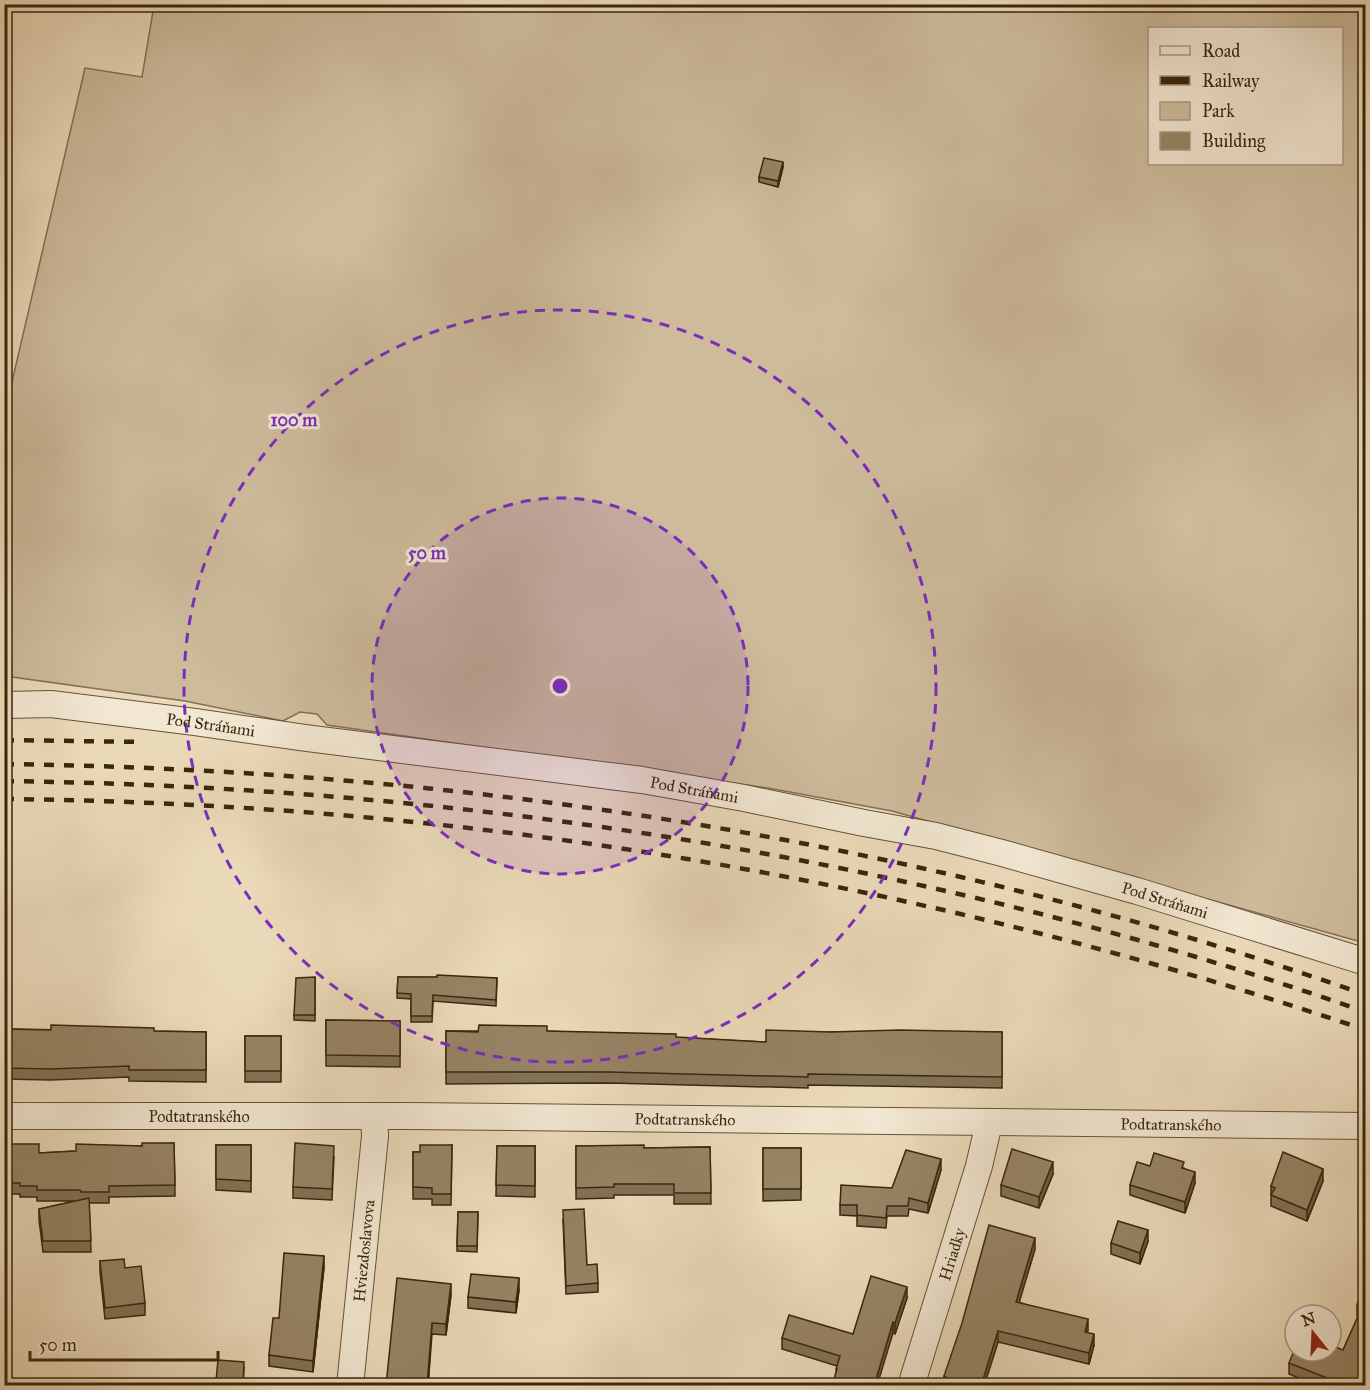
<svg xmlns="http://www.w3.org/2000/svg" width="1370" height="1390" font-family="'IM FELL Great Primer',serif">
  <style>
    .green { fill: #cdbb9c; stroke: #847052; stroke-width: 1.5; fill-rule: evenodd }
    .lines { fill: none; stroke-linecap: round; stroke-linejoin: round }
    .minor-casing { stroke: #665335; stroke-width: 28 }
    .minor { stroke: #f2e7d2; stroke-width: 26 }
    .rail { stroke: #3a2609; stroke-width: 4.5; stroke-dasharray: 10 10; stroke-linecap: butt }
    .wall { fill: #817257; stroke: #3a2609; stroke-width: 1.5 }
    .shaded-wall { fill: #695c47; stroke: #3a2609; stroke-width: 1.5 }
    .building { fill: #968465; stroke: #3a2609; stroke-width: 1.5 }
    .ring { fill: none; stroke: #7b2cbf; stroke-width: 3; stroke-dasharray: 10 8 }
    .labels { text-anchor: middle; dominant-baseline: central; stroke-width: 6; stroke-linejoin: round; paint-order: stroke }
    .street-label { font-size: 16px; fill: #3a2609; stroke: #f2e7d2 }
    .centre { fill: #7b2cbf; stroke: #f2e7d2; stroke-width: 3 }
    .ring-label { font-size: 18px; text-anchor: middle; font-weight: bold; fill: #7b2cbf; stroke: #f2e7d2; stroke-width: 6; stroke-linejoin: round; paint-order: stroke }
  </style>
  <rect width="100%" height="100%" fill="#ebdaba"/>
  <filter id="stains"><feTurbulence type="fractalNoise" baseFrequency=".00333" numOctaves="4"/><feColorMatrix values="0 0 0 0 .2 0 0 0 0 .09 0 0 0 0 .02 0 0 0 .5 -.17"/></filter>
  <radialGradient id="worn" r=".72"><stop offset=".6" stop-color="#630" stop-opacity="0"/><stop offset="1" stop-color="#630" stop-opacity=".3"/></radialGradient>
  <path class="green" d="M154,5h1211v938l-473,-132 -124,-23 -102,-15 -339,-48 -10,-11 -17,-2 -17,9 -98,-20 -180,-25v-264l80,-344 57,9zM1150,28h192v136h-192z"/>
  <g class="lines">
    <g class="minor-casing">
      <g id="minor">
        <path id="s1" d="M4,705l47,-1 144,18 111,16 336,42 102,18 120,25 72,13 66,17 135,38 229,71"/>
        <path id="s2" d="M4,1116h405l957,10"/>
        <path id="s3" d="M350,1386l25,-250 -1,-20"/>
        <path id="s4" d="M911,1386l68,-220 10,-43"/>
      </g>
    </g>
    <use href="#minor" class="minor"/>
    <g class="rail">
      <polyline points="4,740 144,742"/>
      <path d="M4,764c462,6 925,77 1362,231"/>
      <path d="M4,781c463,6 925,78 1362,231"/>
      <path d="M4,799c469,5 917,81 1362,231"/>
    </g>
  </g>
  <g class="wall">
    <polygon points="783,167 778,187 759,182 759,177"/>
    <polygon points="315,977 315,1021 294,1020 294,1015"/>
    <polygon points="398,977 497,978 496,1006 433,1001 432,1022 411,1022 411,999 397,998"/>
    <polygon points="326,1020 400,1021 400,1067 326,1066"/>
    <polygon points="4,1029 206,1032 206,1082 129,1081 129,1077 51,1080 4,1079"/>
    <polygon points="446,1031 547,1031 766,1042 831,1032 1002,1032 1002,1088 808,1085 808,1088 609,1083 446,1084"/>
    <rect x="245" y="1036" width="36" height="46"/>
    <polygon points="174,1143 175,1196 109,1197 109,1203 89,1203 91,1252 43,1252 39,1220 39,1209 75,1201 37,1201 37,1197 20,1197 20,1194 4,1194 4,1155 76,1151"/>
    <polygon points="216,1145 251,1145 251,1192 216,1190"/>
    <polygon points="452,1145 451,1205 432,1205 432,1199 413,1199 413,1152 420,1152"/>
    <polygon points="497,1146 535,1146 535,1197 496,1196"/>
    <polygon points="576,1146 644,1148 710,1147 711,1204 674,1204 674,1195 614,1195 614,1198 576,1199"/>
    <polygon points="763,1148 801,1148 801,1200 763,1201"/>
    <polygon points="334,1157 332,1200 293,1198 293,1187"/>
    <polygon points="1150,1166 1184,1168 1195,1183 1185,1213 1130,1195 1130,1185"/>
    <polygon points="941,1170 928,1213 909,1209 908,1216 887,1216 886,1228 857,1226 857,1216 840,1215 840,1205 892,1188"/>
    <polygon points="1053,1174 1039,1208 1001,1196 1001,1185"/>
    <polygon points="1323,1181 1307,1221 1271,1206 1271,1186"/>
    <polygon points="458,1212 478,1212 477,1252 457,1251"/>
    <polygon points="563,1219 587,1265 598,1283 598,1292 566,1294"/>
    <polygon points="1148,1241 1140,1264 1111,1254 1111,1243"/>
    <polygon points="1035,1249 1019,1302 1088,1330 1087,1332 1094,1345 1089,1364 998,1342 984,1386 944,1386 944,1376"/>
    <polygon points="100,1261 125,1268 145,1303 145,1315 105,1319 100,1272"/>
    <polygon points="324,1267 313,1372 269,1366 269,1355 279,1318"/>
    <polygon points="1365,1284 1365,1386 1317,1386 1289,1374 1289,1363 1343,1350 1358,1317 1357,1316 1357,1305"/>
    <polygon points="519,1290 516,1313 468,1308 468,1297"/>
    <polygon points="451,1295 446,1335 432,1334 428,1386 386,1386"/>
    <polygon points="907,1298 895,1334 893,1333 836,1374 837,1366 782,1349 782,1338 853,1334"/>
    <polygon points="244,1368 243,1386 216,1386 216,1381"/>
  </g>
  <g class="shaded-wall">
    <polygon points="783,162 783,167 778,187 778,181"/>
    <polygon points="941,1159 941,1170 928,1213 928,1203"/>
    <polygon points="1053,1162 1053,1174 1039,1208 1039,1197"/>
    <polygon points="1323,1169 1323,1181 1307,1221 1307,1210"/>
    <polygon points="1195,1172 1195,1183 1185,1213 1185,1202"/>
    <polygon points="1148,1230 1148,1241 1140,1264 1140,1253"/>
    <polygon points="1035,1238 1035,1249 1016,1313 1016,1302"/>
    <polygon points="324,1256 324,1267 313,1372 313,1361"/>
    <polygon points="519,1278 519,1290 516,1313 516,1302"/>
    <polygon points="451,1284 451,1295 446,1335 446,1324"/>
    <polygon points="907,1287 907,1298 895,1334 895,1323"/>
    <polygon points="1088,1319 1088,1330 1085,1343 1085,1332"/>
    <polygon points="893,1322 893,1333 877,1386 874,1386"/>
    <polygon points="432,1323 428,1386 427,1386"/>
    <polygon points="998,1331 998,1342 984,1386 981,1386"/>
    <polygon points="1094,1334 1094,1345 1089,1364 1089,1353"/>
  </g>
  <g class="building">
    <polygon points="764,158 783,162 778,181 759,177"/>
    <polygon points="437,975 497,978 496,1000 433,995 432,1016 411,1016 411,994 397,993 398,977 437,977"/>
    <polygon points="315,977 315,1015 294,1015 296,978"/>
    <polygon points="326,1020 400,1021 400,1056 326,1055"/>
    <polygon points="51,1025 154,1028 154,1031 206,1032 206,1070 129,1070 129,1066 51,1069 4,1068 4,1029 51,1030"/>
    <polygon points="479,1025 547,1026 547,1031 676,1034 676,1037 766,1042 766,1030 831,1032 899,1030 1002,1032 1002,1077 808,1074 808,1077 609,1072 446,1072 446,1031 478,1032"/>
    <rect x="245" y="1036" width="36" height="35"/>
    <polygon points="142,1143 174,1143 175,1185 109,1186 109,1192 81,1192 80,1190 37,1190 37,1186 20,1186 20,1183 4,1183 4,1155 10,1155 10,1144 39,1144 39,1153 76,1151 76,1144 142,1146"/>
    <polygon points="295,1143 334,1146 332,1189 293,1187"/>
    <polygon points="216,1145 251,1145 251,1181 216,1179"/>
    <polygon points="420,1145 452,1145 451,1194 432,1194 432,1188 413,1187 413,1152 420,1152"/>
    <polygon points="644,1145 644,1148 710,1147 711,1193 674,1193 674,1184 614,1184 614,1187 576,1188 576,1146"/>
    <polygon points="497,1146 535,1146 535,1186 496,1185"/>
    <rect x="763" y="1148" width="38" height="41"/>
    <polygon points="1012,1149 1053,1162 1039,1197 1001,1185"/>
    <polygon points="906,1150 941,1159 928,1203 909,1198 908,1206 887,1206 886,1218 857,1215 857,1205 840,1205 841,1185 892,1188"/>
    <polygon points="1283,1152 1323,1169 1307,1210 1271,1195 1275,1188 1271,1186"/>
    <polygon points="1154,1153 1184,1162 1182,1168 1195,1172 1185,1202 1130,1185 1137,1162 1150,1166"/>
    <polygon points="89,1198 91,1241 43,1241 39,1209"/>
    <polygon points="584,1209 587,1265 597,1264 598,1283 566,1286 563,1210"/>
    <polygon points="458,1212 478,1212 477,1246 457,1246"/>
    <polygon points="1118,1221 1148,1230 1140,1253 1111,1243"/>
    <polygon points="989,1225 1035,1238 1016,1302 1088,1319 1085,1332 1094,1334 1089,1353 998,1331 981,1386 944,1386 946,1377 944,1376 962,1323"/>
    <polygon points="284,1253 324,1256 313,1361 269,1355 273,1318 279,1318"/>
    <polygon points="124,1259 125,1268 141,1266 145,1303 105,1308 100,1261"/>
    <polygon points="471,1274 519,1278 516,1302 468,1297"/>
    <polygon points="871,1276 907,1287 895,1323 893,1322 874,1386 832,1386 837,1369 836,1369 840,1356 782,1338 789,1315 853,1334"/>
    <polygon points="397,1278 451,1284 446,1324 432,1323 427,1386 386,1386"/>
    <polygon points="1365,1284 1365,1386 1324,1386 1327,1378 1289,1363 1295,1348 1295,1351 1331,1351 1331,1345 1343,1350 1362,1307 1357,1305"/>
    <polygon points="218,1360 244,1362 243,1385 216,1381"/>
  </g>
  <circle cx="560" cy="686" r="188" fill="#7b2cbf" fill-opacity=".12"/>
  <g class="ring">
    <circle cx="560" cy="686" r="188"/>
    <circle cx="560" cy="686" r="376"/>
  </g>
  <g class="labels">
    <g class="street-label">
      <text stroke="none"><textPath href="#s1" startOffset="208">Pod Stráňami</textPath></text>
      <text stroke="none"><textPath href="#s1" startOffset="696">Pod Stráňami</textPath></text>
      <text stroke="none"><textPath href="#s1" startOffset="1180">Pod Stráňami</textPath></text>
      <text stroke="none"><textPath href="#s2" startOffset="195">Podtatranského</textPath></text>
      <text stroke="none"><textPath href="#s2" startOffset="681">Podtatranského</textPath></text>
      <text stroke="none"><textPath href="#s2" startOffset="1167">Podtatranského</textPath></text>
      <text stroke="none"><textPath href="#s3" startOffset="136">Hviezdoslavova</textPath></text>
      <text stroke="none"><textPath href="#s4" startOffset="138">Hriadky</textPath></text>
    </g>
  </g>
  <circle cx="560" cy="686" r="9" class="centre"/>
  <g class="ring-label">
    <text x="294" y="426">100 m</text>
    <text x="427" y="559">50 m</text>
  </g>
  <rect width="1370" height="1390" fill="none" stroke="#ebdaba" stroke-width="24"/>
  <rect x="6" y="6" width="1358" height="1378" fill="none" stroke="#3a2609" stroke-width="3"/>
  <rect x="12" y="12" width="1346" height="1366" fill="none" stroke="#3a2609" stroke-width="1.5"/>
  <rect x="1148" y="27" width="195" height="138" fill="#f2e7d2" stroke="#a89a82" stroke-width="1.5"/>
  <rect x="1160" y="46" width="30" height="9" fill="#f2e7d2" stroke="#a89a82" stroke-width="1.5"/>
  <text x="1202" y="57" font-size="18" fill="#3a2609">Road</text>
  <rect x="1160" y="76" width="30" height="9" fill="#3a2609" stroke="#a89a82" stroke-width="1.5"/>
  <text x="1202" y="87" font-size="18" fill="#3a2609">Railway</text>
  <rect x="1160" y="102" width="30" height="18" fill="#cdbb9c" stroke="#a89a82" stroke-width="1.5"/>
  <text x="1202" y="117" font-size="18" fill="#3a2609">Park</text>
  <rect x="1160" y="132" width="30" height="18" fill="#968465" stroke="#a89a82" stroke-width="1.5"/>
  <text x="1202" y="147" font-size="18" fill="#3a2609">Building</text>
  <g transform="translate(1313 1333) rotate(342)"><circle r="28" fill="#f2e7d2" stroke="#a89a82" stroke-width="1.5"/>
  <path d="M0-4.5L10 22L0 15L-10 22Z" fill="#8f2418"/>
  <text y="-9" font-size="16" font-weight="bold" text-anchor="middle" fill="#3a2609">N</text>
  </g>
  <path d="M30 1351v9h188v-9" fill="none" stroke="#3a2609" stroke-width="3"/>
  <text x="39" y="1351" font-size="18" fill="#3a2609" stroke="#f2e7d2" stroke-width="4.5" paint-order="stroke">50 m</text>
  <rect width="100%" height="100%" filter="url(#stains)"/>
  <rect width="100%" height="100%" fill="url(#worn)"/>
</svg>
